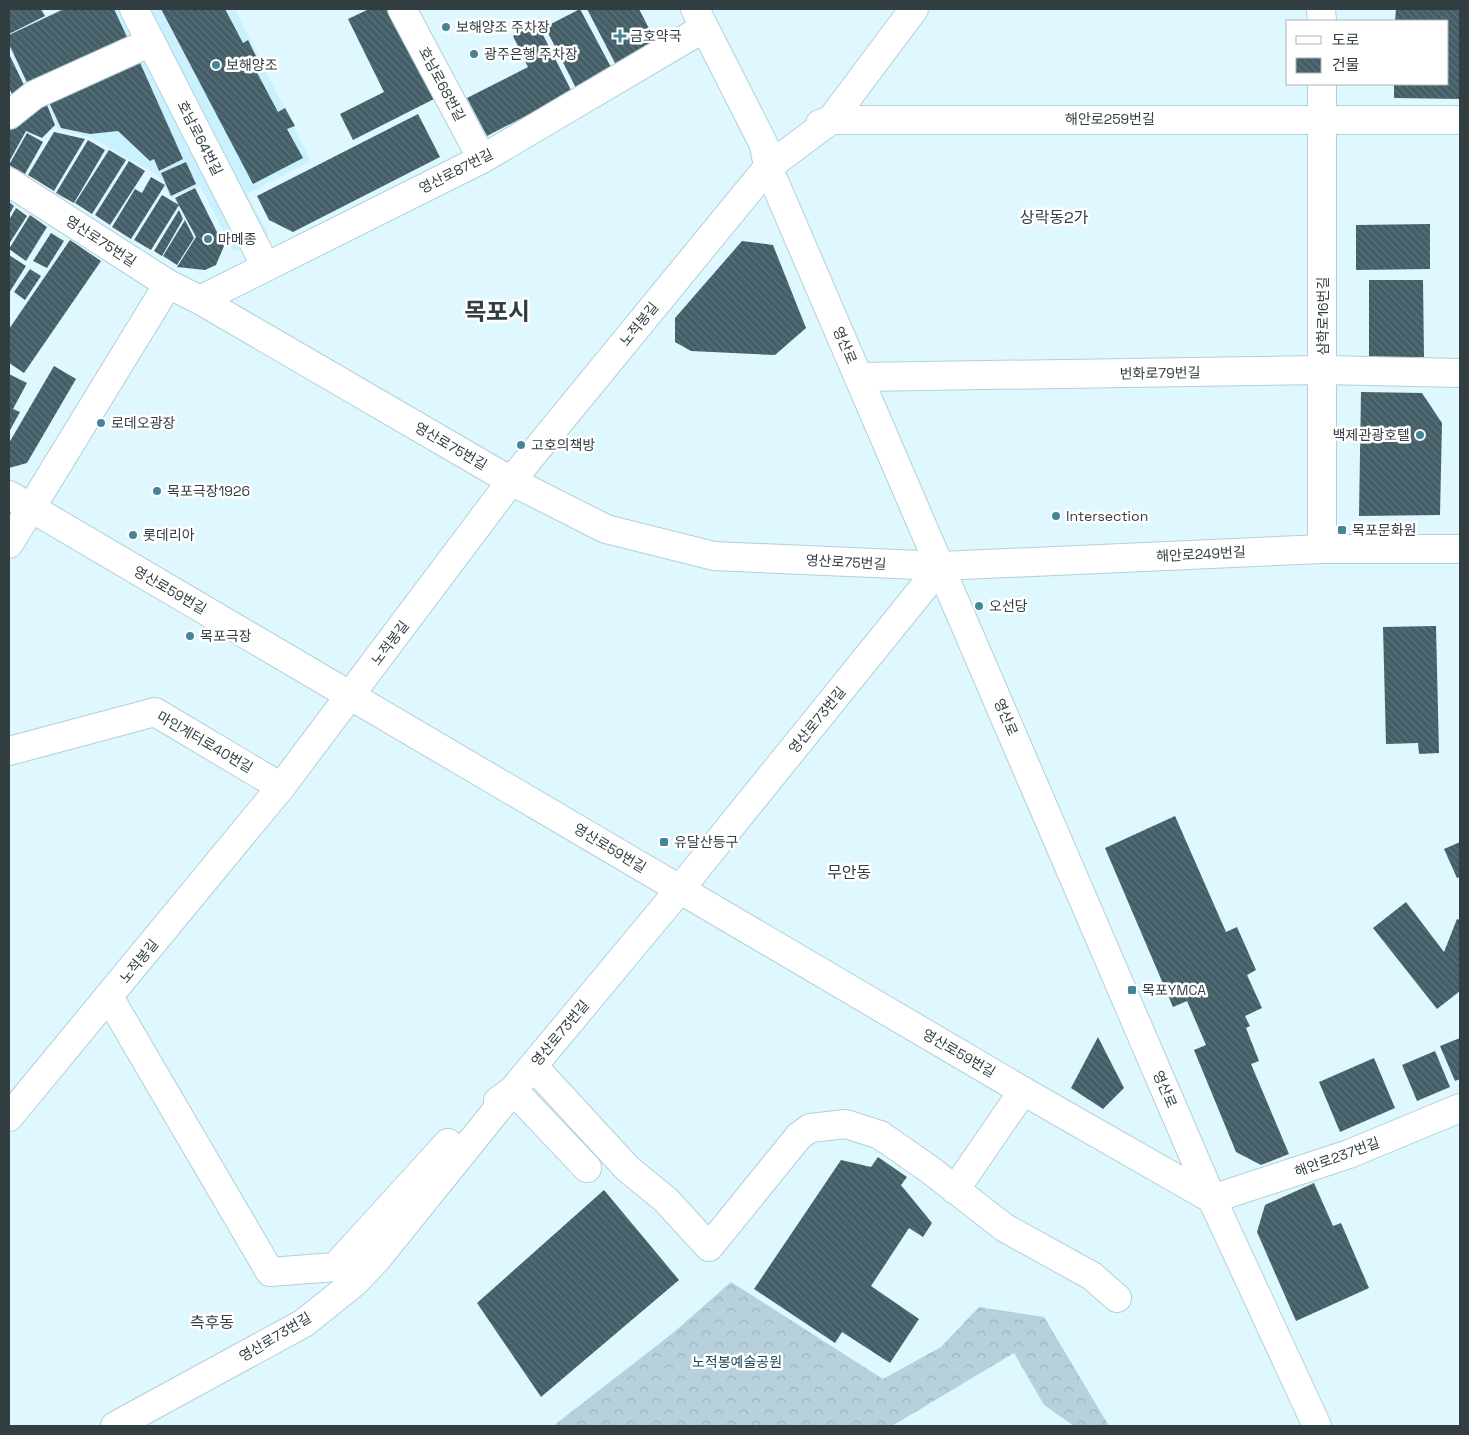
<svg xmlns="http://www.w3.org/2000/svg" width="1469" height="1435" font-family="'Space Grotesk','Noto Sans KR',sans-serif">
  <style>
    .built { fill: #caf1fe }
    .forest { fill: url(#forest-crowns) }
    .building { fill: url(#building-back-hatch) }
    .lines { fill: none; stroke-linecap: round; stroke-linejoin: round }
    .minor-casing { stroke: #b2d0da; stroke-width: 30 }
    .minor { stroke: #fff; stroke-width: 28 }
    .poi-dot { fill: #458598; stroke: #fff; stroke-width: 2 }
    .labels { text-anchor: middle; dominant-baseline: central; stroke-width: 5; stroke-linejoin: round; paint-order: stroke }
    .poi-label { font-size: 14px; fill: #323e42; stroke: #fff; text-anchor: start }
    .street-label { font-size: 14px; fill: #323e42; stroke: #fff }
    .park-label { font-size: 14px; fill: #194a59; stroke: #fff }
    .quarter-label { font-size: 16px; fill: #323e42; stroke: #fff }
    .town-label { font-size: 24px; font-weight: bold; fill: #323e42; stroke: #fff }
  </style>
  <defs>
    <pattern id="forest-crowns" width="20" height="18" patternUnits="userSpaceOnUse" patternTransform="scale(1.25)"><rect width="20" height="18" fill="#b6d1db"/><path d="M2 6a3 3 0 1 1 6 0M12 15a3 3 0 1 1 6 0" fill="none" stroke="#9db4bd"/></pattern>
    <pattern id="building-back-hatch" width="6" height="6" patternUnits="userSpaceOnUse" patternTransform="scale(1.25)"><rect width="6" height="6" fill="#445e67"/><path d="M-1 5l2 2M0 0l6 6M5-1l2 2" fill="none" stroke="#5d737a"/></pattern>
  </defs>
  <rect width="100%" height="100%" fill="#dff7ff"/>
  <polygon class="built" points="62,9 235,9 311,161 247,194 269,235 234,252 200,186 170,198 165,185 156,174 90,137 58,129 42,89 31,93 9,47 9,34"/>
  <polygon class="forest" points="731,1282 883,1379 941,1347 979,1307 1044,1317 1109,1426 1074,1426 1044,1405 1014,1353 892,1426 553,1426 673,1333"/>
  <g class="building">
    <polygon points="9,9 41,9 45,16 9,34"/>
    <polygon points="64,9 114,9 128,39 30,89 9,44 9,35"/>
    <polygon points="161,9 225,9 243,43 248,40 259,62 253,65 278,112 285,108 295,126 287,129 303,158 253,184"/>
    <polygon points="369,9 392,9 436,98 353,140 340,114 384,92 348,19"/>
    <polygon points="580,9 612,69 576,88 545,27"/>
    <polygon points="587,9 639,9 658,46 617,67"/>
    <polygon points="1396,9 1460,9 1460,99 1394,98 1394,84 1448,84 1448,21 1395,21"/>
    <polygon points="537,23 572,92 487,136 467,98 528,67 513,36"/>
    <polygon points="9,54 28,93 15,100 9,88"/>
    <polygon points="137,56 183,159 159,171 154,159 150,161 118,131 90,134 61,128 46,96"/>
    <polygon points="44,97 55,125 42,138 26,131 9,162 9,123"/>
    <polygon points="418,114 440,157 293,232 269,220 257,196"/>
    <polygon points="54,132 85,139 54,191 28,175"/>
    <polygon points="27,133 43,142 25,174 9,165"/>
    <polygon points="88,140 105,150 74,203 56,193"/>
    <polygon points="109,150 126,160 92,214 75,203"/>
    <polygon points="129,161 145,171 110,225 95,215"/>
    <polygon points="186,162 196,184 171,196 161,173"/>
    <polygon points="151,177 165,185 131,239 112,227 135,189 142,193"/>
    <polygon points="195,188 224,246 216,265 205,270 177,267 196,237 175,198"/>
    <polygon points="162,195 179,205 151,250 134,240"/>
    <polygon points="9,202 14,206 9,215"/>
    <polygon points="16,208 27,216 9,244 9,220"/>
    <polygon points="179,210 183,219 162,256 154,251"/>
    <polygon points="30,215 47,227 26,261 9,249"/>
    <polygon points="185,220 194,238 177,265 163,256"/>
    <polygon points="1430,224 1430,269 1356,270 1356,225"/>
    <polygon points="51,233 64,241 47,268 33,261"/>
    <polygon points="70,240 101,261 24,373 9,363 9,329"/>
    <polygon points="742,241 773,245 806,328 775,355 691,351 675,342 675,318"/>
    <polygon points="9,255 26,266 9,293"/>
    <polygon points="30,269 41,276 25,300 14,292"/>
    <polygon points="1369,280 1423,280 1424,357 1369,357"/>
    <polygon points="54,366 76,379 27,463 9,468 9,443"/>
    <polygon points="9,374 27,383 13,409 20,412 9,432"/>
    <polygon points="1361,392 1422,393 1442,423 1440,515 1359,516"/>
    <polygon points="1436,626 1439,753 1419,754 1418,743 1386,744 1383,627"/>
    <polygon points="1175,816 1226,932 1237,927 1256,970 1247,975 1262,1008 1245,1016 1250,1026 1246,1028 1259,1061 1251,1064 1289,1154 1261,1165 1236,1152 1194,1050 1206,1045 1187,1001 1173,1007 1105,848"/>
    <polygon points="1460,842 1460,877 1457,878 1444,849"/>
    <polygon points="1406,902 1444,952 1457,919 1460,920 1460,991 1437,1009 1373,928"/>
    <polygon points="1098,1037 1124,1088 1103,1109 1071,1088"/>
    <polygon points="1460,1038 1460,1079 1455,1081 1440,1046"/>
    <polygon points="1435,1051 1450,1087 1417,1101 1402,1065"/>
    <polygon points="1374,1058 1395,1108 1340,1132 1319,1082"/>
    <polygon points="878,1157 907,1177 901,1185 932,1223 923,1237 909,1228 871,1286 919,1319 890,1363 842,1332 835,1343 754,1289 841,1160 871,1167"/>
    <polygon points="1314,1183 1333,1226 1341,1223 1369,1288 1296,1321 1257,1232 1265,1205"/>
    <polygon points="604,1190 679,1280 541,1397 477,1303"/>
  </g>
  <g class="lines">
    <g class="minor-casing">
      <g id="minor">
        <polyline points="134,9 266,267"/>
        <polyline points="402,9 482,159"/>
        <polyline points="695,9 764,145 768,167 1212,1199 1317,1426"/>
        <polyline points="1321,9 1322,21"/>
        <polyline points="9,115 34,95 151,42"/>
        <polyline points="820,124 831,120 1460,120"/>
        <polyline points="9,182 168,284 200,300 511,481 606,529 714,556 941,566 1322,549 1460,549"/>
        <polyline points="200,300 482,159 704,28"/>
        <polyline points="859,377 1323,370 1460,373"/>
        <polyline points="9,495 1023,1091 1212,1199 1349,1154 1460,1108"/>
        <polyline points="9,544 168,284"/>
        <polyline points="1322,549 1322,84"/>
        <polyline points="9,751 155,712 281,787"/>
        <polyline points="109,997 270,1272 335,1267 448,1143"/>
        <polyline points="533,1066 628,1169 666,1200 709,1247 799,1136 810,1128 846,1124 880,1135 929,1169 1005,1228 1092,1276 1117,1298"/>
        <polyline points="498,1101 513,1090 587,1168"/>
        <polyline points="9,1117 281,787 511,481 768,167 831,120 914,9"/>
        <polyline points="955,1190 1023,1091"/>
        <polyline points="115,1426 304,1323 355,1282 376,1260 513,1090 680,889 941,566"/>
      </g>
    </g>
    <use href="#minor" class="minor"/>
  </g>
  <g class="poi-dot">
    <circle cx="446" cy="27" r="5"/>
    <path d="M617.5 28.5h5v5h5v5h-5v5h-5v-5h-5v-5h5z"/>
    <circle cx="474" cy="54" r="5"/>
    <circle cx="216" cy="65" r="5"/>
    <circle cx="208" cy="239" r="5"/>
    <circle cx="101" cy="423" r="5"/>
    <circle cx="1420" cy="435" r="5"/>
    <circle cx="521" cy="445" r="5"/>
    <circle cx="157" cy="491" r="5"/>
    <circle cx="1056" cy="516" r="5"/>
    <rect x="1337" y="525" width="10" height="10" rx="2.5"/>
    <circle cx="133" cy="535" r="5"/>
    <circle cx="979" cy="606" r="5"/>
    <circle cx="190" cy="636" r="5"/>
    <rect x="659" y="837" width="10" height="10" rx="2.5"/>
    <rect x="1127" y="985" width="10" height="10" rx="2.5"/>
  </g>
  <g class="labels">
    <g class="poi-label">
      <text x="456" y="27">보해양조 주차장</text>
      <text x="630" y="36">금호약국</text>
      <text x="484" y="54">광주은행 주차장</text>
      <text x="226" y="65">보해양조</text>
      <text x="218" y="239">마메종</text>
      <text x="111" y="423">로데오광장</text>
      <text x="1410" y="435" text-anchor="end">백제관광호텔</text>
      <text x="531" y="445">고호의책방</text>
      <text x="167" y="491">목포극장1926</text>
      <text x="1066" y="516">Intersection</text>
      <text x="1352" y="530">목포문화원</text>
      <text x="143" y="535">롯데리아</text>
      <text x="989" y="606">오선당</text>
      <text x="200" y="636">목포극장</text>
      <text x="674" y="842">유달산등구</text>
      <text x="1142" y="990">목포YMCA</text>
    </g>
    <g class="street-label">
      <text transform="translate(442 84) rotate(62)">호남로68번길</text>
      <text x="1110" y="119">해안로259번길</text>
      <text transform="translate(200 138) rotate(63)">호남로64번길</text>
      <text transform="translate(456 171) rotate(-27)">영산로87번길</text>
      <text transform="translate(101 241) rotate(33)">영산로75번길</text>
      <text transform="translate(1323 316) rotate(-90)">삼학로16번길</text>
      <text transform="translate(639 324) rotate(-51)">노적봉길</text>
      <text transform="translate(845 345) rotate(67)">영산로</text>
      <text transform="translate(1160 373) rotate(-1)">번화로79번길</text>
      <text transform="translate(451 446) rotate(30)">영산로75번길</text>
      <text transform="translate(1201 554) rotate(-3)">해안로249번길</text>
      <text transform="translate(846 562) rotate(3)">영산로75번길</text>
      <text transform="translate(170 590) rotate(30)">영산로59번길</text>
      <text transform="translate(390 643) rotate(-53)">노적봉길</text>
      <text transform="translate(1006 717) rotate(67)">영산로</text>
      <text transform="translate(817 720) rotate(-51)">영산로73번길</text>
      <text transform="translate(205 742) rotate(30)">마인계터로40번길</text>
      <text transform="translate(610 848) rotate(31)">영산로59번길</text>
      <text transform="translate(139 961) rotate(-51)">노적봉길</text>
      <text transform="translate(560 1033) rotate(-50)">영산로73번길</text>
      <text transform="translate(959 1053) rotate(30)">영산로59번길</text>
      <text transform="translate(1165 1089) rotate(67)">영산로</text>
      <text transform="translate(1337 1157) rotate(-20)">해안로237번길</text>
      <text transform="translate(275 1337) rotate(-31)">영산로73번길</text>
    </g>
    <g class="park-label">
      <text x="737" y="1362">노적봉예술공원</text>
    </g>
    <g class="quarter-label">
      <text x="1054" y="217">상락동2가</text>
      <text x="849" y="872">무안동</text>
      <text x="212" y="1322">측후동</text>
    </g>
    <g class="town-label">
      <text x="497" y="311">목포시</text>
    </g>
  </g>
  <rect width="1469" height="1435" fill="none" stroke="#323e42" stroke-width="20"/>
  <rect x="1286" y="20" width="162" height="65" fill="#ffffff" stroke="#adb2b3"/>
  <rect x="1296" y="36" width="25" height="8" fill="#ffffff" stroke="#adb2b3"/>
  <text x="1332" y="45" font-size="15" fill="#323e42">도로</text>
  <rect x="1296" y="58" width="25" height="15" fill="url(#building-back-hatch)" stroke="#adb2b3"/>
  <text x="1332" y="70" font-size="15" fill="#323e42">건물</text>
</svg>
